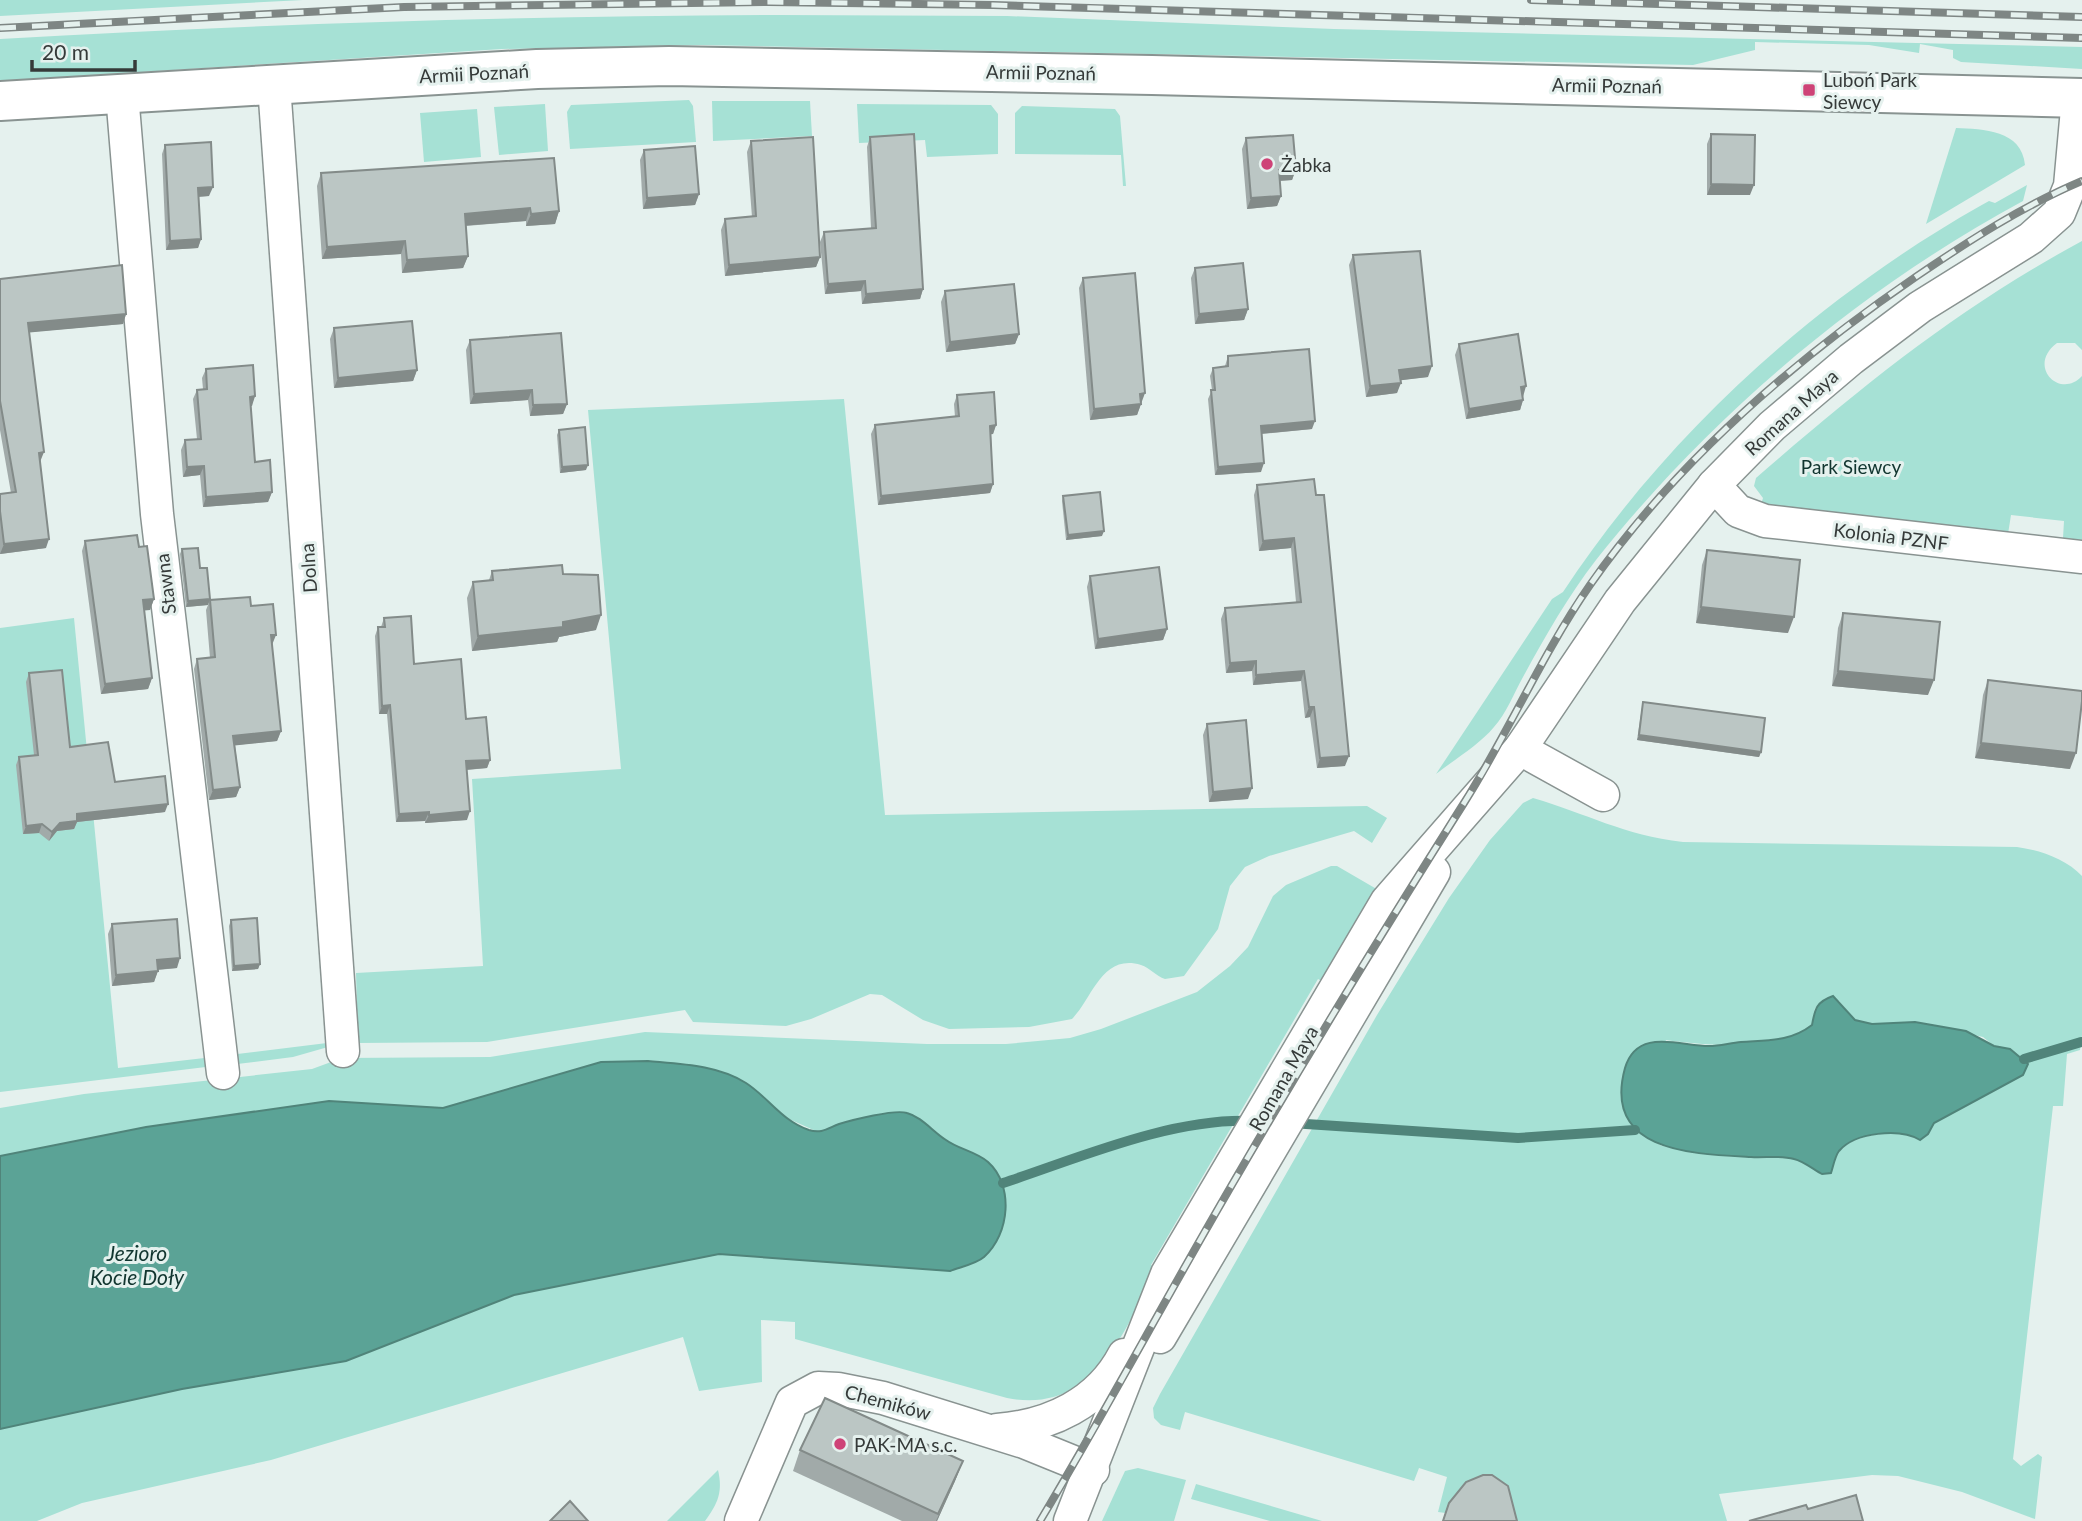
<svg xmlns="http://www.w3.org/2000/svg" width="2082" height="1521" font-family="Lato,sans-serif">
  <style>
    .green { fill: #a6e1d5; fill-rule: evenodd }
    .water { fill: #5ba396; stroke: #50847a; stroke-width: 2 }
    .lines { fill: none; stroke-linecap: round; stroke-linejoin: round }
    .stream { stroke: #50847a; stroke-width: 10 }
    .minor-casing { stroke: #899391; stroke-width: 35 }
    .secondary-casing { stroke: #899391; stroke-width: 42 }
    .minor { stroke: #fff; stroke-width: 32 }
    .secondary { stroke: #fff; stroke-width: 38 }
    .rail-casing { stroke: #7e8684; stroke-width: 8 }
    .rail { stroke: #e5f1ee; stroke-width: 5; stroke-dasharray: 16; stroke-linecap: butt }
    .wall { fill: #a1aaa9 }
    .shaded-wall { fill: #838b89 }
    .building { fill: #bbc6c4; stroke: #838b89; stroke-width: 2 }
    .poi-dot { fill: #ce4377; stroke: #e5f1ee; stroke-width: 2.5 }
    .labels { text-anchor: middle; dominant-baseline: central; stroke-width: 6; stroke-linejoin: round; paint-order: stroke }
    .street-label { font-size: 19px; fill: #353a39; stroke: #e5f1ee }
    .poi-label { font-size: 19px; fill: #353a39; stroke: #e5f1ee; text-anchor: start }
    .park-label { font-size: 19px; fill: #11352f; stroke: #e5f1ee }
    .water-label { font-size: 21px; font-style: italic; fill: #123630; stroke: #e5f1ee }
  </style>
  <rect width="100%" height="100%" fill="#e5f1ee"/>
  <g class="green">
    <polygon points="0,0 303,0 0,16"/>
    <path d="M780,15l227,1 327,13 748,18v22l-121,-7 -8,-4v-8l-33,-6 -1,9 -50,-8 -114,-3v8l-62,15 -992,-20 -199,4 -502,32v-42c260,-15 520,-23 780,-24z"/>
    <polygon points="689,100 693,106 696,142 570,149 567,112 571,105"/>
    <polygon points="712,101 810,101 812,136 713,141"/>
    <polygon points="545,104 548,151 499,155 494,107"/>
    <polygon points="857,104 991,105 998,114 998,154 927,157 925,140 859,143"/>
    <polygon points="1022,106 1115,109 1120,116 1126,186 1123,186 1121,155 1015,154 1015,113"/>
    <polygon points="477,109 481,157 424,162 420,113"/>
    <path d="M1956,128c27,1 66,2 69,37l-99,59z"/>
    <path d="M2027,185l-4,16c-163,88 -312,214 -427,359 -28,36 -51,77 -73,117 -9,16 -17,37 -29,50 -15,18 -39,32 -58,47l116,-175 11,-7c104,-158 253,-293 417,-386l9,-5 6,2z"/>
    <path d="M2082,241v109l-7,-7h-18c-31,23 3,57 25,33v164l-19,-2 1,-17 -53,-6 -3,19 -248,-26 3,-10 -9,-12 2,-8c106,-92 202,-170 326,-237z"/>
    <path d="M844,399l41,416 482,-9 20,12 -15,25 -18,-12 -85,25 -24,11 -15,19 -12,43 -34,47 -19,3c-9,-3 -15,-11 -24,-14 -39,-12 -49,34 -69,54l-43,8 -80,2 -26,-9 -41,-25 -12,-1 -59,25 -25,7 -93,-4 -8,-12 -198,32 -129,1 -2,-70 127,-7 -11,-187 149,-10 -33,-359z"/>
    <polygon points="74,618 118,1068 213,1057 214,1066 0,1092 0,628"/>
    <path d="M1533,798c55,16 90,37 150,44l334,5c22,3 49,12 65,29v159l-2,15 -13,4 -4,52h-10l-39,345 -1,8 8,7 17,-12 4,3 -7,62 -73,-27 -64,-16 -26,-1 -153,19 8,27h-220l-69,-9 9,-35 -28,-9 -5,13 -229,-69 -5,18 -19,-5 -7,-7 -1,-10 7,-14 217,-379 72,-117 41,-58 33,-37zM1839,1001l16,19 17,4 43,-2 68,15 11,9 16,3 13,26 -89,48 -6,11c-24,-2 -72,-4 -89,18 -4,5 -6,14 -8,21l-9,1 -25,-15 -18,-3 -28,1 -89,-11 -27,-16 31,-90c40,6 113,11 146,-15l3,-17z"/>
    <path d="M1331,866h6l43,25 -55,92 -7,-4 -167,286 6,3c-33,63 -62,147 -150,130l-212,-59v-17l-34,-2 1,62 -63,9 -16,-54 -412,123 -189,43 -45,18h-37v-92l182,-40 164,-28 168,-66 205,-41 231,17 37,-110 -42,-21 -23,-19 -32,-7 -72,18 -38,-17 -13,-14 -166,-39 -158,46 -114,-7 -183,26 -146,29v-48l84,-14 228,-25 30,-11 148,-1 155,-25 282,12h79l64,-6 31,-9 96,-37 33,-26 18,-19 25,-51 13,-11z"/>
    <polygon points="327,1043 328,1047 293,1057 229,1065 229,1055"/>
    <polygon points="1138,1468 1186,1480 1174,1521 1102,1521 1125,1471"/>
    <path d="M718,1470c5,22 0,33 -13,51h-38z"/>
    <polygon points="1196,1484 1322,1521 1270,1521 1191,1499"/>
  </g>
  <g class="water">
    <path d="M1833,996l22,24 17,4 43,-2 51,9 28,15 16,3 18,15 -5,11 -89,48 -6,11 -8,6c-20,-12 -65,-8 -81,11 -4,5 -6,16 -8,22l-9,1c-9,-5 -19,-13 -28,-15 -15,-4 -28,-1 -43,-2 -59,-3 -149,-5 -126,-89 12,-41 55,-22 84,-22 10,0 21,-3 32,-4 26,-2 49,0 71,-17 3,-16 4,-23 21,-29z"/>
    <path d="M648,1061c33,3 70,4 98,22 23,15 36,38 63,47 13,4 19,-2 30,-6 13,-4 56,-15 68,-11 15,4 26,19 39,27 12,9 31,12 42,22 26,23 22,72 -4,95 -8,7 -24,10 -34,14l-231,-17 -205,41 -168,66 -164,28 -182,40v-273l146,-29 183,-26 114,7 158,-46z"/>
  </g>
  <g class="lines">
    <g class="stream">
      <polyline points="2024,1059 2081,1042"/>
      <polyline points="1291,1123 1518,1138 1635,1130"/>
      <path d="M1003,1183c76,-25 168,-65 248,-62"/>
    </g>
    <g class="minor-casing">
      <g id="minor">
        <polyline points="274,85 343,1051"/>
        <polyline points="122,94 157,514 223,1073"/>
        <polyline points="1714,485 1738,511 1765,521 2082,557"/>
        <polyline points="1520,749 1603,795"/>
        <polyline points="1160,1337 1434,872"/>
        <path d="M997,1430c53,-4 102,-27 127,-75"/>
        <polyline points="741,1521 792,1402 818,1388 838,1389 883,1398 1024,1442 1093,1470"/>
        <polyline points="1070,1521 1167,1274 1387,901 1520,749 1620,601 1714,485 1772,426 1851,359 1920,307 2031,238 2059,213 2070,186 2078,98"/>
      </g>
    </g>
    <g class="secondary-casing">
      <polyline id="secondary" points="0,101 537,69 669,66 1152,75 2082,98"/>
    </g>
    <use href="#minor" class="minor"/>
    <use href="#secondary" class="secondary"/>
    <g class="rail-casing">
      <g id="rail">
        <polyline points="1531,0 2082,17"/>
        <polyline points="0,28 404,7 769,2 993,5 2082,38"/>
        <path d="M1040,1521c55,-92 106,-186 159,-279 85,-149 174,-295 265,-439 45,-71 78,-149 126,-218 86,-123 204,-225 327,-309 53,-36 106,-70 165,-95"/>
      </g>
    </g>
    <use href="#rail" class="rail"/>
  </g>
  <g class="wall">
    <polygon points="1711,134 1750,195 1707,195 1707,144"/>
    <polygon points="870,137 923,289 920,299 862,304 861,291 825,294 820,242 824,232 871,228 867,147"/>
    <polygon points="1246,138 1296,169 1292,180 1280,181 1281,196 1277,206 1247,209 1242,149"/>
    <polygon points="751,141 820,257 816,267 725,276 721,230 725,219 752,217 747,152"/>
    <polygon points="165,145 209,196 198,197 201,239 198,248 166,250 162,154"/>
    <polygon points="644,150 699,194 695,205 643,209 640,160"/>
    <polygon points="321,173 559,211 555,224 526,226 526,221 466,226 468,256 463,268 402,273 401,254 322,259 317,186"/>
    <polygon points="1353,255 1428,377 1400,380 1397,393 1366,397 1349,265"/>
    <polygon points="1195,268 1248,309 1244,320 1195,324 1191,278"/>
    <polygon points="1083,278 1141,404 1137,415 1090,420 1079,288"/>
    <polygon points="0,279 126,314 123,324 29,332 40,462 46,548 0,554 0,494 11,493 0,430"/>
    <polygon points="945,291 1019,334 1015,344 946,352 941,302"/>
    <polygon points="334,328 417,370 413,381 334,388 330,339"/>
    <polygon points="470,340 567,404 563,414 530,416 528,400 470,404 466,350"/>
    <polygon points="1459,344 1523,396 1523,400 1520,410 1466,419 1455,355"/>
    <polygon points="1228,356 1312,429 1262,434 1261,472 1215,475 1208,399 1212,390 1210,376 1213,368 1225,366"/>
    <polygon points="206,369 255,396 251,406 255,462 272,492 268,502 203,507 200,475 183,477 181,450 185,440 197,439 193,399 197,390 203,389 202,378"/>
    <polygon points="957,395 996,425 993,434 991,434 993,484 990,493 878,505 871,434 875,425 955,417 954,404"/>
    <polygon points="559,430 586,470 560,473 557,435"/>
    <polygon points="1314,479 1345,766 1317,768 1310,717 1305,718 1301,681 1253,685 1252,671 1226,673 1221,619 1225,608 1296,602 1291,548 1259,551 1254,495 1257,485"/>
    <polygon points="1063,496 1102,536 1066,540 1062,501"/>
    <polygon points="85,541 139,547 154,599 150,610 144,610 152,678 148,689 101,694 82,551"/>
    <polygon points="182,549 200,568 210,599 208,605 186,607 180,554"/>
    <polygon points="1707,550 1788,633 1696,623 1702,565"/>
    <polygon points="492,571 563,574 596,630 559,637 557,642 472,651 467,598 473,582 489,580"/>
    <polygon points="1090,576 1167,629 1163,640 1095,649 1087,587"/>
    <polygon points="210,600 251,606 272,645 281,731 277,741 235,745 240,787 236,797 209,800 194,669 197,659 210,658 206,610"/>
    <polygon points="1843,613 1928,695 1832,686 1838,628"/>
    <polygon points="384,618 414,664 466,719 490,760 487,768 467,770 467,820 425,823 425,821 396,822 387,714 379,714 375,636 378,627 381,627"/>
    <polygon points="29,673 70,747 115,782 165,812 77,822 74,829 57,831 49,841 39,833 23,834 16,765 19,757 34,755 26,682"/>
    <polygon points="1988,680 2070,769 1975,758 1983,695"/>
    <polygon points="1643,702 1761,752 1759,757 1637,740 1642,707"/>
    <polygon points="1207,724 1248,799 1209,802 1203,735"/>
    <polygon points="231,920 260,964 258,969 232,971 229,926"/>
    <polygon points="112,924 177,968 158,970 154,982 112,986 108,934"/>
    <polygon points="800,1450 963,1461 955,1481 937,1521 902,1521 793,1471"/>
  </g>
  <g class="shaded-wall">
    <polygon points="1296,169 1292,180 1275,181 1279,170"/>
    <polygon points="1711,184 1754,185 1750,195 1707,195"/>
    <polygon points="213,187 209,196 194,197 198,188"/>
    <polygon points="699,194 695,205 643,209 647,198"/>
    <polygon points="1281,196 1277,206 1247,209 1251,198"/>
    <polygon points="530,208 526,221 460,226 465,214"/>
    <polygon points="559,211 555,224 526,226 531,214"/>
    <polygon points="201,239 198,248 166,250 170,241"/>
    <polygon points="405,241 401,254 322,259 327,247"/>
    <polygon points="468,256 463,268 402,273 407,260"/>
    <polygon points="820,257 816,267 725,276 729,265"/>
    <polygon points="865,281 861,291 825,294 828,284"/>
    <polygon points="923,289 920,299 862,304 866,294"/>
    <polygon points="1248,309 1244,320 1195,324 1199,314"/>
    <polygon points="126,314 123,324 24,333 28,323"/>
    <polygon points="1019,334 1015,344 946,352 950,342"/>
    <polygon points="1432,366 1428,377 1395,381 1399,370"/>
    <polygon points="417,370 413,381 334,388 338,378"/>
    <polygon points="1401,383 1397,393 1366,397 1370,386"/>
    <polygon points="1526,386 1523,397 1521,387"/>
    <polygon points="532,390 528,400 470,404 474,394"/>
    <polygon points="1145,393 1141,404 1136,404 1140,394"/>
    <polygon points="255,396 252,406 246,406 250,397"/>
    <polygon points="1523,400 1520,410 1466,419 1469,409"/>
    <polygon points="567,404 563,414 530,416 533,405"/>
    <polygon points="1141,404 1137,415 1090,420 1094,409"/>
    <polygon points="1315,421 1312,429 1258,434 1261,426"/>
    <polygon points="996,425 993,434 987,435 990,426"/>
    <polygon points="44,452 40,462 39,453"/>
    <polygon points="1264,463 1261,472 1215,475 1218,467"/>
    <polygon points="588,465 586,470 560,473 562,467"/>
    <polygon points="204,466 200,475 183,477 187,467"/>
    <polygon points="993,484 990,493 878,505 881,496"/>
    <polygon points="272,492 268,502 203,507 206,497"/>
    <polygon points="1104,531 1102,536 1066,540 1068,535"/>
    <polygon points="1294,538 1291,548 1259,551 1263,541"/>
    <polygon points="49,539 46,548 0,554 4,544"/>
    <polygon points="154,599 150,610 139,611 143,600"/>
    <polygon points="210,599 208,605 186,607 188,601"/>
    <polygon points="1701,607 1794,617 1788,633 1696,623"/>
    <polygon points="601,615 596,630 559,637 557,642 472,651 478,636 563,622"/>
    <polygon points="1167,629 1163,640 1095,649 1098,639"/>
    <polygon points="271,635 276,635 272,645 267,645"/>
    <polygon points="1256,661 1252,671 1226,673 1230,663"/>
    <polygon points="1304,671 1301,681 1253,685 1256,675"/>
    <polygon points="1838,671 1934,680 1928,695 1832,686"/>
    <polygon points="152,678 148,689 101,694 105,684"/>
    <polygon points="390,705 387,714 379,714 382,706"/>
    <polygon points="1309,707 1314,707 1310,717 1305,718"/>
    <polygon points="281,731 277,741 230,746 233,736"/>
    <polygon points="1639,735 1761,752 1759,757 1637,740"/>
    <polygon points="1981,743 2076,753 2070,769 1975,758"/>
    <polygon points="1349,756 1345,766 1317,768 1320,758"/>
    <polygon points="490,760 487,768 463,770 466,761"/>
    <polygon points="240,787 236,797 209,800 213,790"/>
    <polygon points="1252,788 1248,799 1209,802 1213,792"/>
    <polygon points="168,804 165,812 77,822 74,829 57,831 49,841 52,832 60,823 77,814"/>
    <polygon points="470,811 467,820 425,823 429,815"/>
    <polygon points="429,812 425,821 396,822 399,814"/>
    <polygon points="42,824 39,833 23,834 26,826"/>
    <polygon points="180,958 177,968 153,970 157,960"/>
    <polygon points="260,964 258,969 232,971 234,966"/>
    <polygon points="158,971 154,982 112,986 116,975"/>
    <polygon points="963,1461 955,1481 937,1521 936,1521"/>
  </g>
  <g class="building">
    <polygon points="914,134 923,289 866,294 865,281 828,284 824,232 876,228 870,137"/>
    <polygon points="1711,134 1755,135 1754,185 1711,184"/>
    <polygon points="1293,135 1296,169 1279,170 1281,196 1251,198 1246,138"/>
    <polygon points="813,137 820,257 729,265 725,219 756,216 751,141"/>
    <polygon points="211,142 213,187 198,188 201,239 170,241 165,145"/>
    <polygon points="695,146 699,194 647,198 644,150"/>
    <polygon points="554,158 559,211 531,214 530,208 465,214 468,256 407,260 405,241 327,247 321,173"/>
    <polygon points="1420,251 1432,366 1399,370 1401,383 1370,386 1353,255"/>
    <polygon points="1243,263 1248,309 1199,314 1195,268"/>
    <polygon points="122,265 126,314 28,323 44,452 39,453 49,539 4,544 0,511 0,494 16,492 0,401 0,279"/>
    <polygon points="1135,273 1145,393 1140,394 1141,404 1094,409 1083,278"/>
    <polygon points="1014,284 1019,334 950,342 945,291"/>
    <polygon points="412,321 417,370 338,378 334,328"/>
    <polygon points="561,333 567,404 533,405 532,390 474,394 470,340"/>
    <polygon points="1518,334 1526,386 1521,387 1523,400 1469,409 1459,344"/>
    <polygon points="1309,349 1315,421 1261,426 1264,463 1218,467 1211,390 1215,390 1213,368 1228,366 1228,356"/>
    <polygon points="253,365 255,396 250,397 255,462 270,460 272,492 206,497 204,466 187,467 185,440 201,439 197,390 207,389 206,369"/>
    <polygon points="994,392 996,425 990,426 993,484 881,496 875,425 959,416 957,395"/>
    <polygon points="585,427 588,465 562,467 559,430"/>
    <polygon points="1314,479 1316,495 1324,495 1349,756 1320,758 1314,707 1309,707 1304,671 1256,675 1256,661 1230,663 1225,608 1301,602 1294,538 1263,541 1257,485"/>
    <polygon points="1100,492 1104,531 1068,535 1063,496"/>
    <polygon points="137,535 139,547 147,546 154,599 143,600 152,678 105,684 85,541"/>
    <polygon points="198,548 200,568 207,568 210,599 188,601 182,549"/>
    <polygon points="1707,550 1800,560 1794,617 1701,607"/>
    <polygon points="562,565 563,574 598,575 601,615 563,622 563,627 478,636 473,582 493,580 492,571"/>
    <polygon points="1159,567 1167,629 1098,639 1090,576"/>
    <polygon points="250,597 251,606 273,604 276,635 271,635 281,731 233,736 240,787 213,790 197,659 215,657 210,600"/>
    <polygon points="1843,613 1940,622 1934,680 1838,671"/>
    <polygon points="411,616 414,664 461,659 466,719 486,717 490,760 466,761 470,811 429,815 429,812 399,814 390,705 382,706 378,627 385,627 384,618"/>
    <polygon points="62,670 70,747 108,742 115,782 165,776 168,804 77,814 77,821 60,823 52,832 42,824 26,826 19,757 38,755 29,673"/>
    <polygon points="1988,680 2082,691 2082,701 2076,753 1981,743"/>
    <polygon points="1643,702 1765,718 1761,752 1639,735"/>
    <polygon points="1246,720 1252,788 1213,792 1207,724"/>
    <polygon points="257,918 260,964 234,966 231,920"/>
    <polygon points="177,919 180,958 157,960 158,971 116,975 112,924"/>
    <polygon points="825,1398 963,1461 938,1514 800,1450"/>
    <polygon points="1483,1475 1492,1475 1508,1486 1517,1521 1443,1521 1449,1503 1466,1482"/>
    <polygon points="1856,1495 1863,1521 1749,1521 1806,1505 1808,1509"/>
    <polygon points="570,1501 588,1521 550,1521"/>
  </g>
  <g class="poi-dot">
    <rect x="1802" y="83" width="14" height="14" rx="3.5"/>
    <circle cx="1267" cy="164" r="7"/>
    <circle cx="840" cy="1444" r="7"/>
  </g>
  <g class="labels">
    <g class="street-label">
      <text transform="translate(1041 72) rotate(1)">Armii Poznań</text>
      <text transform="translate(474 73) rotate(-3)">Armii Poznań</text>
      <text transform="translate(1607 85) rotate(1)">Armii Poznań</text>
      <text transform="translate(1791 412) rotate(-42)">Romana Maya</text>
      <text transform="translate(1891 536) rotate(7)">Kolonia PZNF</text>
      <text transform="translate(308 568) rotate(-94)">Dolna</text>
      <text transform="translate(165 584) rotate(-97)">Stawna</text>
      <text transform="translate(1283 1078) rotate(-60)">Romana Maya</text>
      <text transform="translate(888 1402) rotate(15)">Chemików</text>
    </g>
    <g class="poi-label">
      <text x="1823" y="79">Luboń Park<tspan x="1823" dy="22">Siewcy</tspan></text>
      <text x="1281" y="164">Żabka</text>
      <text x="854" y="1444">PAK-MA s.c.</text>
    </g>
    <g class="park-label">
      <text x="1851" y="466">Park Siewcy</text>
    </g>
    <g class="water-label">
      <text x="137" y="1252">Jezioro<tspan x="137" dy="24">Kocie Doły</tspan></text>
    </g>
  </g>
  <path d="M32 60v10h103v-10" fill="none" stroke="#353a39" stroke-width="3.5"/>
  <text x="42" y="60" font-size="21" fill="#353a39" stroke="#e5f1ee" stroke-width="5" paint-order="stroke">20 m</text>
</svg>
